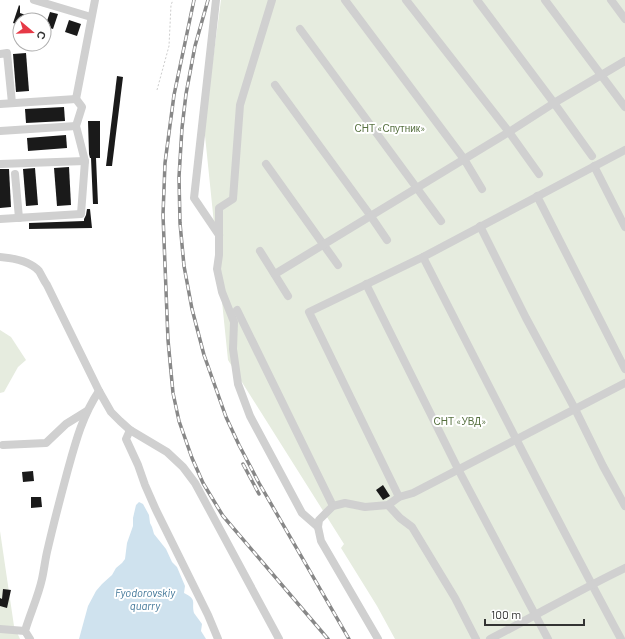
<svg xmlns="http://www.w3.org/2000/svg" width="625" height="639" font-family="Barlow,sans-serif">
  <style>
    .green { fill: #e6ecdf }
    .water { fill: #cfe2ee }
    .building { fill: #1a1a1a }
    .lines { fill: none; stroke-linecap: round; stroke-linejoin: round }
    .path { stroke: #cdcdcd; stroke-width: 1; stroke-dasharray: 2 2; stroke-linecap: butt }
    .minor { stroke: #d0d0d0; stroke-width: 8 }
    .rail-casing { stroke: #888; stroke-width: 3.5 }
    .rail { stroke: #fff; stroke-width: 2; stroke-dasharray: 6; stroke-linecap: butt }
    .labels { text-anchor: middle; dominant-baseline: central; stroke-width: 4; stroke-linejoin: round; paint-order: stroke }
    .park-label { font-size: 10px; fill: #56703f; stroke: #fff }
    .water-label { font-size: 11px; font-style: italic; fill: #3f7597; stroke: #fff }
  </style>
  <rect width="100%" height="100%" fill="#fff"/>
  <g class="green">
    <polygon points="221,0 625,0 625,639 395,639 377,606 341,548 344,544 228,360 204,126"/>
    <polygon points="0,330 11,337 26,360 18,367 4,392 0,393"/>
    <polygon points="0,531 14,626 20,639 0,639"/>
  </g>
  <path class="water" d="M139,502l4,2 6,11 1,8 2,4 2,7 12,15 6,13 5,5 8,19 -1,7c14,7 7,9 10,20 2,3 6,8 8,11l-1,7 5,8h-127l9,-33 8,-15 6,-7 10,-9 4,-7 6,-5 3,-4 2,-16 6,-17v-8l3,-13z"/>
  <g class="building">
    <polygon points="19,5 20,6 20,13 37,19 37,20 20,20 20,25 13,23"/>
    <polygon points="50,12 58,14 53,29 44,26 44,20 47,21"/>
    <polygon points="69,20 81,24 77,36 65,32"/>
    <polygon points="26,53 29,91 16,92 13,54"/>
    <polygon points="117,76 123,77 112,166 106,166"/>
    <polygon points="64,107 65,121 26,123 25,109"/>
    <polygon points="88,121 100,121 100,158 96,158 98,204 93,204 91,158 90,158 89,154"/>
    <polygon points="66,135 67,148 28,151 27,138"/>
    <polygon points="69,167 71,205 57,206 54,168"/>
    <polygon points="35,168 38,205 26,206 23,169"/>
    <polygon points="0,169 9,169 11,207 0,208"/>
    <polygon points="87,209 90,209 92,228 29,229 29,223 84,221 84,219 86,215"/>
    <polygon points="33,471 34,481 23,482 22,472"/>
    <polygon points="383,485 390,496 383,500 376,490"/>
    <polygon points="31,497 41,497 42,507 31,508"/>
    <polygon points="3,589 11,590 7,608 0,606 0,598 2,599"/>
  </g>
  <g class="lines">
    <polyline class="path" points="157,90 169,46 171,5 173,0"/>
    <g class="minor">
      <polyline points="34,0 91,17"/>
      <polyline points="216,0 194,198 219,235"/>
      <polyline points="272,0 240,105 233,199 219,208 219,255 217,269 222,292 234,322 233,349 238,384 250,416 302,513 318,527 321,541 378,639"/>
      <polyline points="345,0 464,159 482,189"/>
      <polyline points="406,0 509,132 539,174"/>
      <polyline points="477,0 554,103 592,156"/>
      <polyline points="545,0 625,107"/>
      <polyline points="611,0 625,19"/>
      <polyline points="300,29 441,221"/>
      <polyline points="0,54 7,53 12,103"/>
      <polyline points="275,85 370,215 387,240"/>
      <polyline points="76,99 95,0"/>
      <polyline points="0,104 76,99"/>
      <polyline points="0,131 76,126"/>
      <polyline points="0,164 85,161"/>
      <polyline points="266,164 338,265"/>
      <polyline points="594,166 625,227"/>
      <polyline points="15,174 19,218"/>
      <polyline points="537,196 625,369"/>
      <polyline points="0,219 81,214 85,161 76,126 82,107 76,99"/>
      <polyline points="480,226 526,318 575,409 603,466 625,506"/>
      <polyline points="260,251 288,296"/>
      <path d="M0,257c13,1 30,4 39,14 3,5 5,10 8,14l52,106 12,21 9,9 10,9 37,22 16,15 12,16 84,156"/>
      <path d="M423,257c65,127 130,256 198,382"/>
      <polyline points="275,274 509,132 554,103 625,61"/>
      <polyline points="366,284 458,469 548,639"/>
      <polyline points="237,310 333,506"/>
      <polyline points="130,430 126,439 138,465 145,485 156,510 208,615 218,639"/>
      <polyline points="3,445 46,443 66,424 87,411"/>
      <polyline points="399,497 309,312 423,257 625,150"/>
      <polyline points="388,505 400,518 412,527 455,598 476,639"/>
      <polyline points="318,527 319,520 333,506 345,503 365,507 388,505 399,497 413,493 625,383"/>
      <polyline points="0,629 25,631"/>
      <path d="M30,639l-5,-8c5,-17 13,-34 17,-52 2,-9 3,-18 5,-27 6,-26 13,-53 20,-79 8,-29 15,-57 32,-82"/>
      <path d="M490,639c45,-23 89,-49 135,-71"/>
    </g>
    <g class="rail-casing">
      <g id="rail">
        <polyline points="194,0 174,95 165,163 163,215 168,340 173,393 179,421 192,458 203,483 223,516 328,639"/>
        <polyline points="208,0 195,46 186,94 182,128 179,177 180,223 184,266 192,309 204,355 226,417 239,445 259,483 349,639"/>
        <polyline points="243,464 259,494"/>
      </g>
    </g>
    <use href="#rail" class="rail"/>
  </g>
  <g class="labels">
    <g class="park-label">
      <text x="390" y="128">СНТ «Спутник»</text>
      <text x="460" y="421">СНТ «УВД»</text>
    </g>
    <g class="water-label">
      <text x="145" y="592">Fyodorovskiy<tspan x="145" dy="13">quarry</tspan></text>
    </g>
  </g>
  <g transform="translate(32 32) rotate(109)"><circle r="19" fill="#ffffff" stroke="#adadad"/>
  <path d="M0-3L7 15L0 10L-7 15Z" fill="#e63946"/>
  <text y="-6" font-size="11" font-weight="bold" text-anchor="middle" fill="#333333">С</text>
  </g>
  <path d="M485 619v6h99v-6" fill="none" stroke="#333333" stroke-width="2"/>
  <text x="491" y="619" font-size="12" fill="#333333" stroke="#ffffff" stroke-width="3" paint-order="stroke">100 m</text>
</svg>
